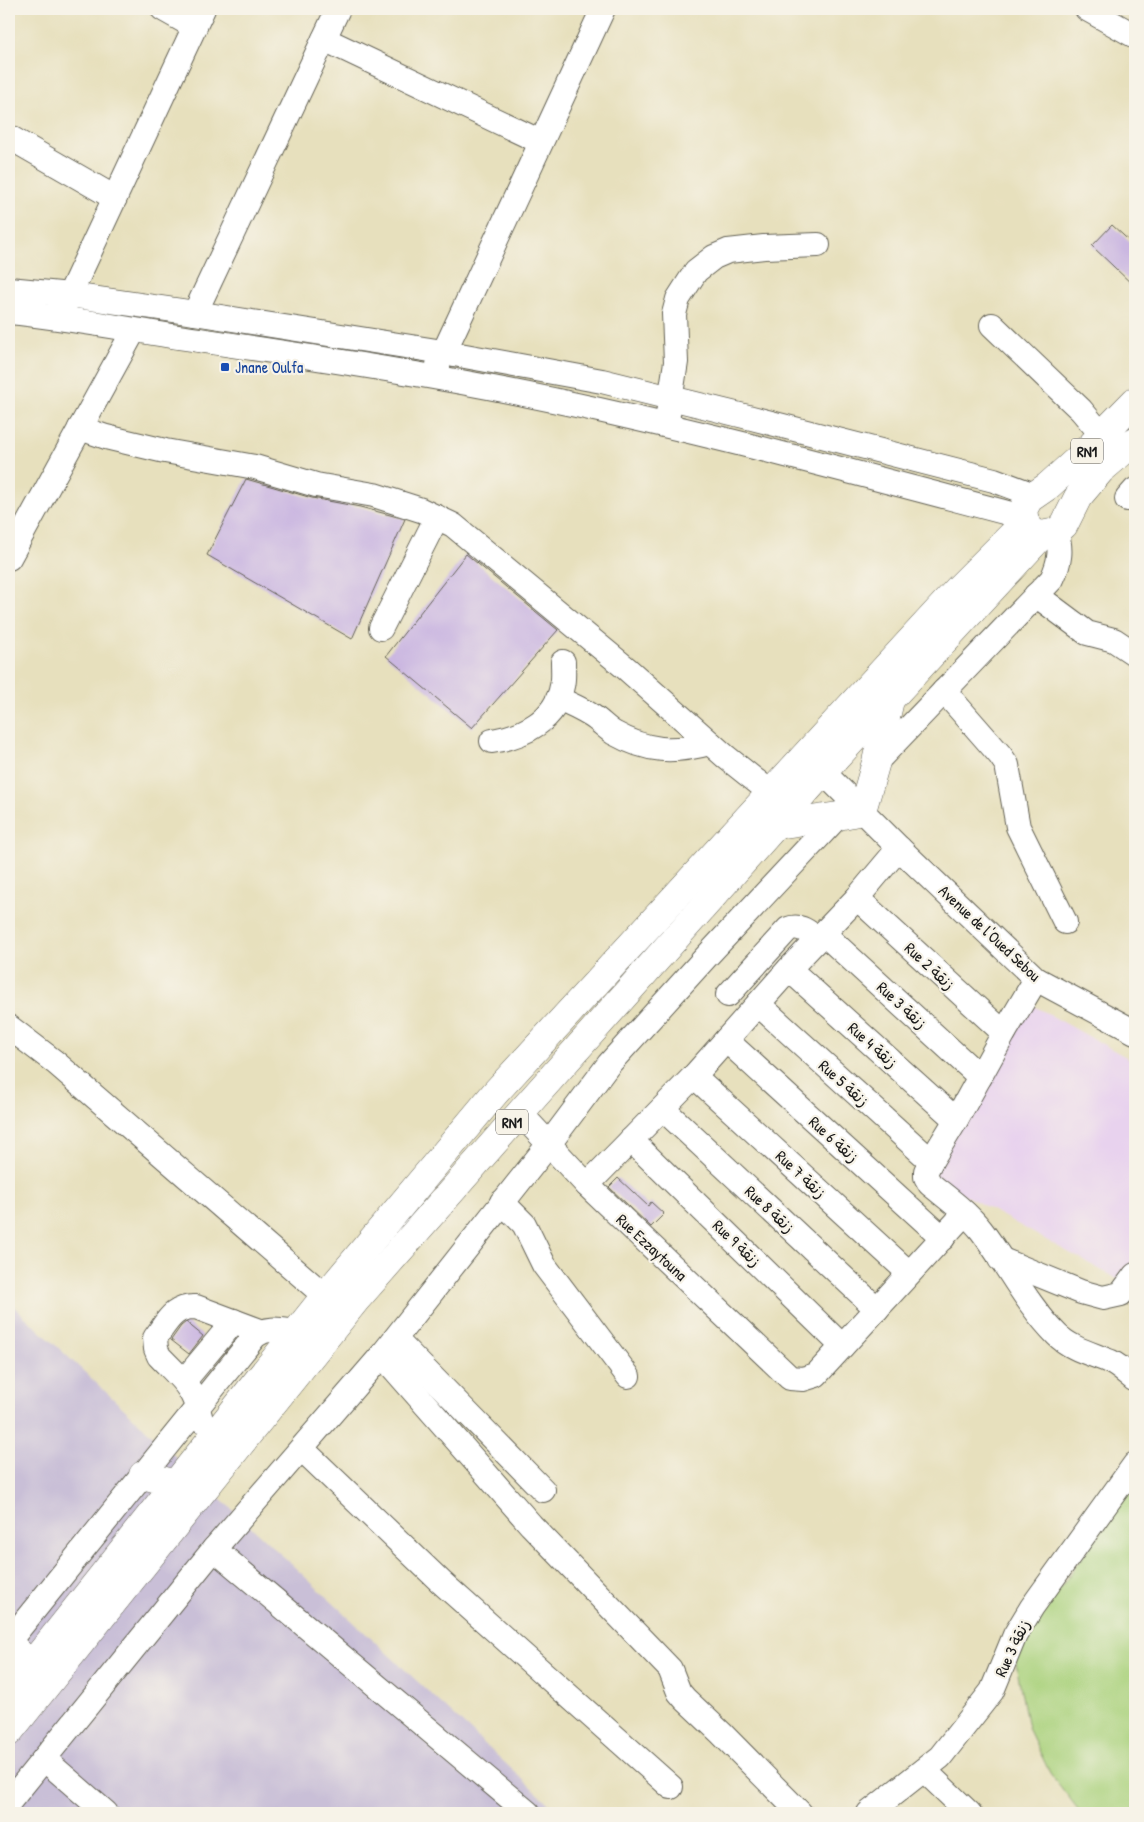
<svg xmlns="http://www.w3.org/2000/svg" width="1144" height="1822" font-family="'Patrick Hand','Playpen Sans Arabic',sans-serif">
  <style>
    .built { fill: #e8d2ee }
    .industrial { fill: #c9bfd7 }
    .green { fill: #aad27d; stroke: #63774c }
    .building { fill: #cbb7e1 }
    .lines { fill: none; stroke-linecap: round; stroke-linejoin: round }
    .minor-casing { stroke: #636154; stroke-width: 26 }
    .highway-casing { stroke: #636154; stroke-width: 29 }
    .minor { stroke: #fff; stroke-width: 24 }
    .highway { stroke: #fff; stroke-width: 28 }
    .transit-dot { fill: #1a4fb4; stroke: #f7f3e8; stroke-width: 2 }
    .labels { text-anchor: middle; dominant-baseline: central; stroke-width: 4.5; stroke-linejoin: round; paint-order: stroke }
    .shield { fill: #f7f3e8; stroke: #5e5c59; stroke-width: 1 }
    .shield-label { font-size: 15px; font-weight: bold; fill: #1c1c1c }
    .transit-label { font-size: 16px; fill: #164399; stroke: #f7f3e8; text-anchor: start }
    .street-label { font-size: 16px; fill: #1c1c1c; stroke: #f7f3e8 }
  </style>
  <rect width="100%" height="100%" fill="#f7f3e8"/>
  <filter id="ink" filterUnits="userSpaceOnUse"><feTurbulence type="fractalNoise" baseFrequency=".02" numOctaves="2"/><feDisplacementMap in="SourceGraphic" scale="10" xChannelSelector="R" yChannelSelector="G"/><feConvolveMatrix kernelMatrix="1 2 1 2 8 2 1 2 1" color-interpolation-filters="sRGB"/></filter>
  <filter id="wash" filterUnits="userSpaceOnUse"><feTurbulence type="fractalNoise" baseFrequency=".0096" numOctaves="4" result="noise"/><feDisplacementMap in="SourceGraphic" scale="20" xChannelSelector="R" yChannelSelector="G"/><feGaussianBlur stdDeviation="1.12" result="paint"/><feColorMatrix in="noise" values="0 0 0 0 0 0 0 0 0 0 0 0 0 0 0 0 0 1.4 0 .05"/><feComposite in="paint" operator="in"/></filter>
  <g filter="url(#wash)">
    <rect width="100%" height="100%" fill="#e7e0bd"/>
    <polygon class="built" points="1025,1001 1135,1062 1135,1255 1121,1281 928,1175"/>
    <polygon class="industrial" points="9,1302 559,1813 9,1813"/>
    <polygon class="green" points="1135,1483 1135,1813 1081,1813 1050,1773 1028,1728 1014,1653"/>
    <g id="blocks">
      <g class="building">
        <polygon points="1112,225 1135,246 1135,287 1092,246"/>
        <polygon points="246,479 312,498 360,507 405,519 352,639 207,555"/>
        <polygon points="466,554 558,630 472,728 386,656"/>
        <polygon points="618,1178 648,1206 651,1202 664,1214 651,1227 609,1187"/>
        <polygon points="186,1322 203,1336 189,1354 171,1340 181,1326"/>
      </g>
    </g>
  </g>
  <g filter="url(#ink)">
    <use href="#blocks" fill-opacity="0" stroke="#636154" stroke-width="1"/>
    <g class="lines">
      <g class="minor-casing">
        <g id="minor">
          <polyline points="163,9 195,27"/>
          <polyline points="1087,9 1135,36"/>
          <polyline points="324,39 541,142"/>
          <polyline points="9,137 115,198"/>
          <polyline points="9,289 70,295 195,313 443,352 602,381 744,416 994,480 1034,495"/>
          <polyline points="63,309 203,9"/>
          <path d="M9,312c64,6 127,19 190,28 134,20 268,40 400,70 143,32 283,70 424,107"/>
          <polyline points="195,313 338,9"/>
          <polyline points="992,325 1081,410 1102,435"/>
          <polyline points="438,365 603,9"/>
          <polyline points="668,414 676,362 674,314 678,299 696,271 714,257 728,251 764,247 818,245"/>
          <polyline points="80,428 106,437 165,451 255,467 316,485 374,495 421,510 453,525 627,669 726,757 770,792"/>
          <polyline points="1127,499 1135,490"/>
          <polyline points="9,558 134,330"/>
          <polyline points="1036,595 1087,633 1114,640 1135,654"/>
          <polyline points="381,628 437,517"/>
          <polyline points="944,691 1000,755 1007,765 1018,827 1065,922"/>
          <path d="M558,699c12,5 23,10 34,17 8,5 14,12 22,17 34,19 59,20 96,10"/>
          <path d="M492,741c32,-5 64,-21 70,-55 2,-7 1,-16 1,-24"/>
          <polyline points="810,759 899,848 1036,979 1135,1032"/>
          <path d="M876,762l176,-183c8,-17 10,-30 4,-47"/>
          <polyline points="857,898 1004,1033"/>
          <polyline points="823,933 980,1077"/>
          <polyline points="789,969 956,1120"/>
          <path d="M1036,979l-32,54 -48,87 -25,41 -5,10v6l4,7c17,14 37,28 51,46 26,34 45,74 76,105 14,14 36,19 54,27 8,4 17,12 24,18"/>
          <path d="M728,995l60,-66c12,-5 20,3 30,10"/>
          <polyline points="758,1004 931,1161"/>
          <polyline points="9,1027 56,1063 325,1296"/>
          <polyline points="726,1040 943,1238"/>
          <polyline points="694,1076 909,1273"/>
          <polyline points="663,1109 877,1309"/>
          <polyline points="520,1113 587,1185 790,1378 803,1379 816,1375 965,1213"/>
          <polyline points="631,1140 842,1346"/>
          <polyline points="587,1185 694,1076 789,969 857,898 899,848"/>
          <polyline points="502,1202 524,1224 544,1265 628,1376"/>
          <polyline points="1000,1259 1081,1292 1103,1298 1121,1294 1135,1275"/>
          <polyline points="395,1339 543,1490"/>
          <polyline points="382,1355 531,1525 670,1669 679,1692 685,1699 721,1733 800,1813"/>
          <polyline points="184,1381 234,1321"/>
          <path d="M201,1420c-8,-34 -19,-40 -42,-64l-3,-7 -1,-11c12,-16 18,-32 41,-31l64,24"/>
          <polyline points="302,1449 441,1582 671,1787"/>
          <polyline points="214,1549 528,1813"/>
          <path d="M9,1641l246,-305c13,-10 26,-6 42,-4"/>
          <polyline points="44,1759 106,1813"/>
          <polyline points="924,1770 969,1813"/>
          <polyline points="9,1802 214,1549 382,1355 549,1144 609,1064 706,957 838,816"/>
          <polyline points="869,1813 940,1757 992,1691 1015,1635 1032,1607 1135,1464"/>
        </g>
      </g>
      <g class="highway-casing">
        <g id="highway">
          <polyline points="1135,401 1078,459 1048,486 1029,499 1023,510 1025,522 1029,528 1035,533 1042,535 1056,532 1064,525 1078,497 1101,470 1135,441"/>
          <polyline points="777,825 838,816 862,811 876,762 890,700"/>
          <polyline points="143,1475 176,1484"/>
          <polyline points="9,1644 32,1665"/>
          <polyline points="9,1693 325,1296 495,1093 958,589 1025,522"/>
          <polyline points="9,1732 356,1300 520,1113 823,772 1042,535"/>
        </g>
      </g>
      <use href="#minor" class="minor"/>
      <use href="#highway" class="highway"/>
    </g>
  </g>
  <rect class="transit-dot" x="220" y="362" width="10" height="10" rx="2.5"/>
  <g class="labels">
    <g class="shield">
      <rect x="1071" y="438.5" width="32" height="25" rx="4"/>
      <rect x="496" y="1109.5" width="32" height="25" rx="4"/>
    </g>
    <g class="shield-label">
      <text x="1087" y="451">RN1</text>
      <text x="512" y="1122">RN1</text>
    </g>
    <g class="transit-label">
      <text x="235" y="367">Jnane Oulfa</text>
    </g>
    <g class="street-label">
      <text transform="translate(990 933) rotate(43)">Avenue de l'Oued Sebou</text>
      <text transform="translate(930 966) rotate(43)">Rue 2 زنقة</text>
      <text transform="translate(902 1005) rotate(43)">Rue 3 زنقة</text>
      <text transform="translate(873 1045) rotate(42)">Rue 4 زنقة</text>
      <text transform="translate(844 1083) rotate(42)">Rue 5 زنقة</text>
      <text transform="translate(834 1139) rotate(42)">Rue 6 زنقة</text>
      <text transform="translate(801 1174) rotate(43)">Rue 7 زنقة</text>
      <text transform="translate(770 1209) rotate(43)">Rue 8 زنقة</text>
      <text transform="translate(737 1243) rotate(44)">Rue 9 زنقة</text>
      <text transform="translate(652 1247) rotate(43)">Rue Ezzaytouna</text>
      <text transform="translate(1012 1648) rotate(-65)">Rue 3 زنقة</text>
    </g>
  </g>
  <rect width="1144" height="1822" fill="none" stroke="#f7f3e8" stroke-width="30"/>
</svg>
